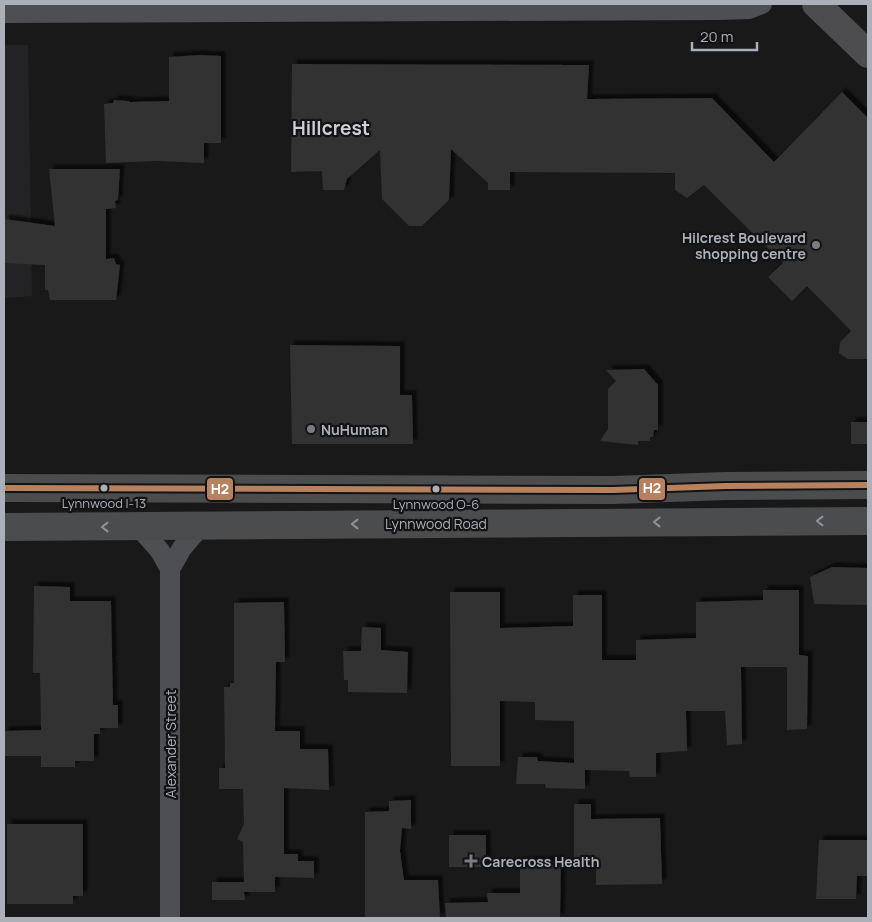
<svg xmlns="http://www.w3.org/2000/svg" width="872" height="922" font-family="Manrope,sans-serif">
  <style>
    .built { fill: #232325 }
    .building { fill: #323233; filter: url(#shadow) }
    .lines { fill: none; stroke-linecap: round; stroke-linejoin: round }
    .minor { stroke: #4e4f52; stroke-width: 20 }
    .secondary { stroke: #4d4d4f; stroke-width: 28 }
    .primary { stroke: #4b4c4e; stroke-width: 28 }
    .bus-1-casing { stroke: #131315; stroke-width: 10 }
    .bus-1 { stroke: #b6815c; stroke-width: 6 }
    .oneway { stroke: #8f9298 }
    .poi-dot { fill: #797b80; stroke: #131315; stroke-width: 2 }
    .bus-dot { fill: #acb0b8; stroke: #131315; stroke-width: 2 }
    .labels { text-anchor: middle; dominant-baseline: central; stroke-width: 4.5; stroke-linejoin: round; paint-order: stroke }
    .bus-label { font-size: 13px; fill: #acb0b8; stroke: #131315 }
    .poi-label { font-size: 14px; font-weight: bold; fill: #acb0b8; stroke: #131315; text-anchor: start }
    .street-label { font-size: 14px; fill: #acb0b8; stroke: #131315 }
    .district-label { font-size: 19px; font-weight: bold; fill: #cdcfd5; stroke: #131315 }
    .line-badge { stroke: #131315; stroke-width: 2 }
    .badge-label { font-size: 14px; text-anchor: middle; font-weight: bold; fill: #fff }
  </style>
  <defs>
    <filter id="shadow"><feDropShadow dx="4.5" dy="-4.5" stdDeviation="1" flood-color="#0009"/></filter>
  </defs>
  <rect width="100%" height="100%" fill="#191919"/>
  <polygon class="built" points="4,45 28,45 32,296 4,298"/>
  <g class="building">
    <polygon points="199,55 221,56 221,143 204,143 204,163 156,161 106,163 104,104 113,103 114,100 128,101 130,102 169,101 169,57"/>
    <polygon points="292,64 589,65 587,99 712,98 774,162 842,92 868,118 868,359 848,359 839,353 840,342 851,331 807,286 792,301 768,277 783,263 704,185 687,198 675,190 675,173 510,172 510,190 488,190 488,183 451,149 449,200 422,226 409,226 382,199 380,150 347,179 344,190 323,190 322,171 291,172"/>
    <polygon points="49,169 120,169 118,200 115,201 116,208 106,209 106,259 114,258 116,264 120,265 116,300 50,300 48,290 45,290 45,265 4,263 4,219 55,226"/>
    <polygon points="290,345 400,346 400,395 412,395 413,444 292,444"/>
    <polygon points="644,369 658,385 658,430 654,430 653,437 650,437 650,441 638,441 638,445 600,441 608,429 608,389 616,381 606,370"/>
    <rect x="851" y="422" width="17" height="22"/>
    <polygon points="832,567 868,568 868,605 814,604 810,577"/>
    <polygon points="34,586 70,587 70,601 111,601 113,705 118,705 118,728 100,728 100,734 94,734 94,761 75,761 75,767 41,767 41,756 4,756 4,731 41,730 40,673 33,673"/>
    <polygon points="763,590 799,590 799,655 808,656 807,729 787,730 787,667 741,667 742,744 727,745 725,711 686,711 687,751 656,753 656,777 630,777 629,771 585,770 585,789 546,788 545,784 516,784 518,757 537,757 538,761 574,763 574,721 535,720 535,702 500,701 500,766 451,766 450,592 500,592 500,628 573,626 573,595 602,595 602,660 636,660 636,640 696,638 696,602 763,600"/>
    <polygon points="284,602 285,662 276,662 275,731 300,731 300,749 328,749 329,790 284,788 284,854 298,854 298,861 314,861 314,878 275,877 275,892 244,892 245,900 212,900 212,882 244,882 243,842 237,839 244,824 243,789 219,789 219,768 225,768 224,687 230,687 230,683 234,683 234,603"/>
    <polygon points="362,627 381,628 381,650 408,652 407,693 348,692 348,680 344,680 343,651 361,651"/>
    <polygon points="411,800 411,829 402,828 400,851 404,880 438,880 440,918 365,918 365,812 389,811 389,801"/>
    <polygon points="574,804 591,804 591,819 660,818 662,884 596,885 596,862 574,861"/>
    <polygon points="7,824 83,824 83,896 73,896 73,904 7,904"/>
    <rect x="449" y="835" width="37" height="32"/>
    <polygon points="819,840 868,840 868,876 857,876 856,899 816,899"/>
    <polygon points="520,861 561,861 560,918 446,918 445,903 488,902 487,893 520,893"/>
  </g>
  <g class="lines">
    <g class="minor">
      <polyline points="4,13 718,10 749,9 762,4"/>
      <polyline points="139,527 160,551 170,569 170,918"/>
      <polyline points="170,569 182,548 201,526"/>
    </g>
    <polyline class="secondary" points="816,4 868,54"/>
    <g class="primary">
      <polyline points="4,488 613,490 726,486 868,485"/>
      <polyline points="4,527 868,521"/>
    </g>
    <g class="bus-1-casing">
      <polyline id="bus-1" points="4,488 613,490 726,486 868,485"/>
    </g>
    <use href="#bus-1" class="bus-1"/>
  </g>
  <defs><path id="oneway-chevron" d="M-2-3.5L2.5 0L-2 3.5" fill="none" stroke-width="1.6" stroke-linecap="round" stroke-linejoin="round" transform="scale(1.25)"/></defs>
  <g class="oneway">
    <use href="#oneway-chevron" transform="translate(820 521) rotate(180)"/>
    <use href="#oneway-chevron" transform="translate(657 522) rotate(180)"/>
    <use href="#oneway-chevron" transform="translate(355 524) rotate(180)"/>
    <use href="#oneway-chevron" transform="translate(105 527) rotate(-180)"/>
  </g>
  <g class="poi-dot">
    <circle cx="816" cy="245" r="5"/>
    <circle cx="311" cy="429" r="5"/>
    <path d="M468.5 853.5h5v5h5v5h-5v5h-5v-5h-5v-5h5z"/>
  </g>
  <g class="bus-dot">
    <circle cx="104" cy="488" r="4.5"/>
    <circle cx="436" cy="489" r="4.5"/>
  </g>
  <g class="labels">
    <g class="bus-label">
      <text x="104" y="503">Lynnwood I-13</text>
      <text x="436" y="504">Lynnwood O-6</text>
    </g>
    <g class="poi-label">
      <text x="806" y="237" text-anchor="end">Hilcrest Boulevard<tspan x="806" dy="16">shopping centre</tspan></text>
      <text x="321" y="429">NuHuman</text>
      <text x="482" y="861">Carecross Health</text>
    </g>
    <g class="street-label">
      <text x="436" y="523">Lynnwood Road</text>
      <text transform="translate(170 744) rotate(-90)">Alexander Street</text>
    </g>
    <g class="district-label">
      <text x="331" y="128">Hillcrest</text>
    </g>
  </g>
  <g class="line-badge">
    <rect x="638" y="477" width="28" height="24" rx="5" fill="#b6815c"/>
    <rect x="206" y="477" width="28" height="24" rx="5" fill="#b6815c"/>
  </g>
  <g class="badge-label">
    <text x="652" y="493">H2</text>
    <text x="220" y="494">H2</text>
  </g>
  <rect width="872" height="922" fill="none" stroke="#acb0b8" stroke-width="10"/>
  <path d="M692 42v8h65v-8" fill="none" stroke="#acb0b8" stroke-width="2.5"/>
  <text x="700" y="42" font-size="15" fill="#acb0b8" stroke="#131315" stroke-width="4" paint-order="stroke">20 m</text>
</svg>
